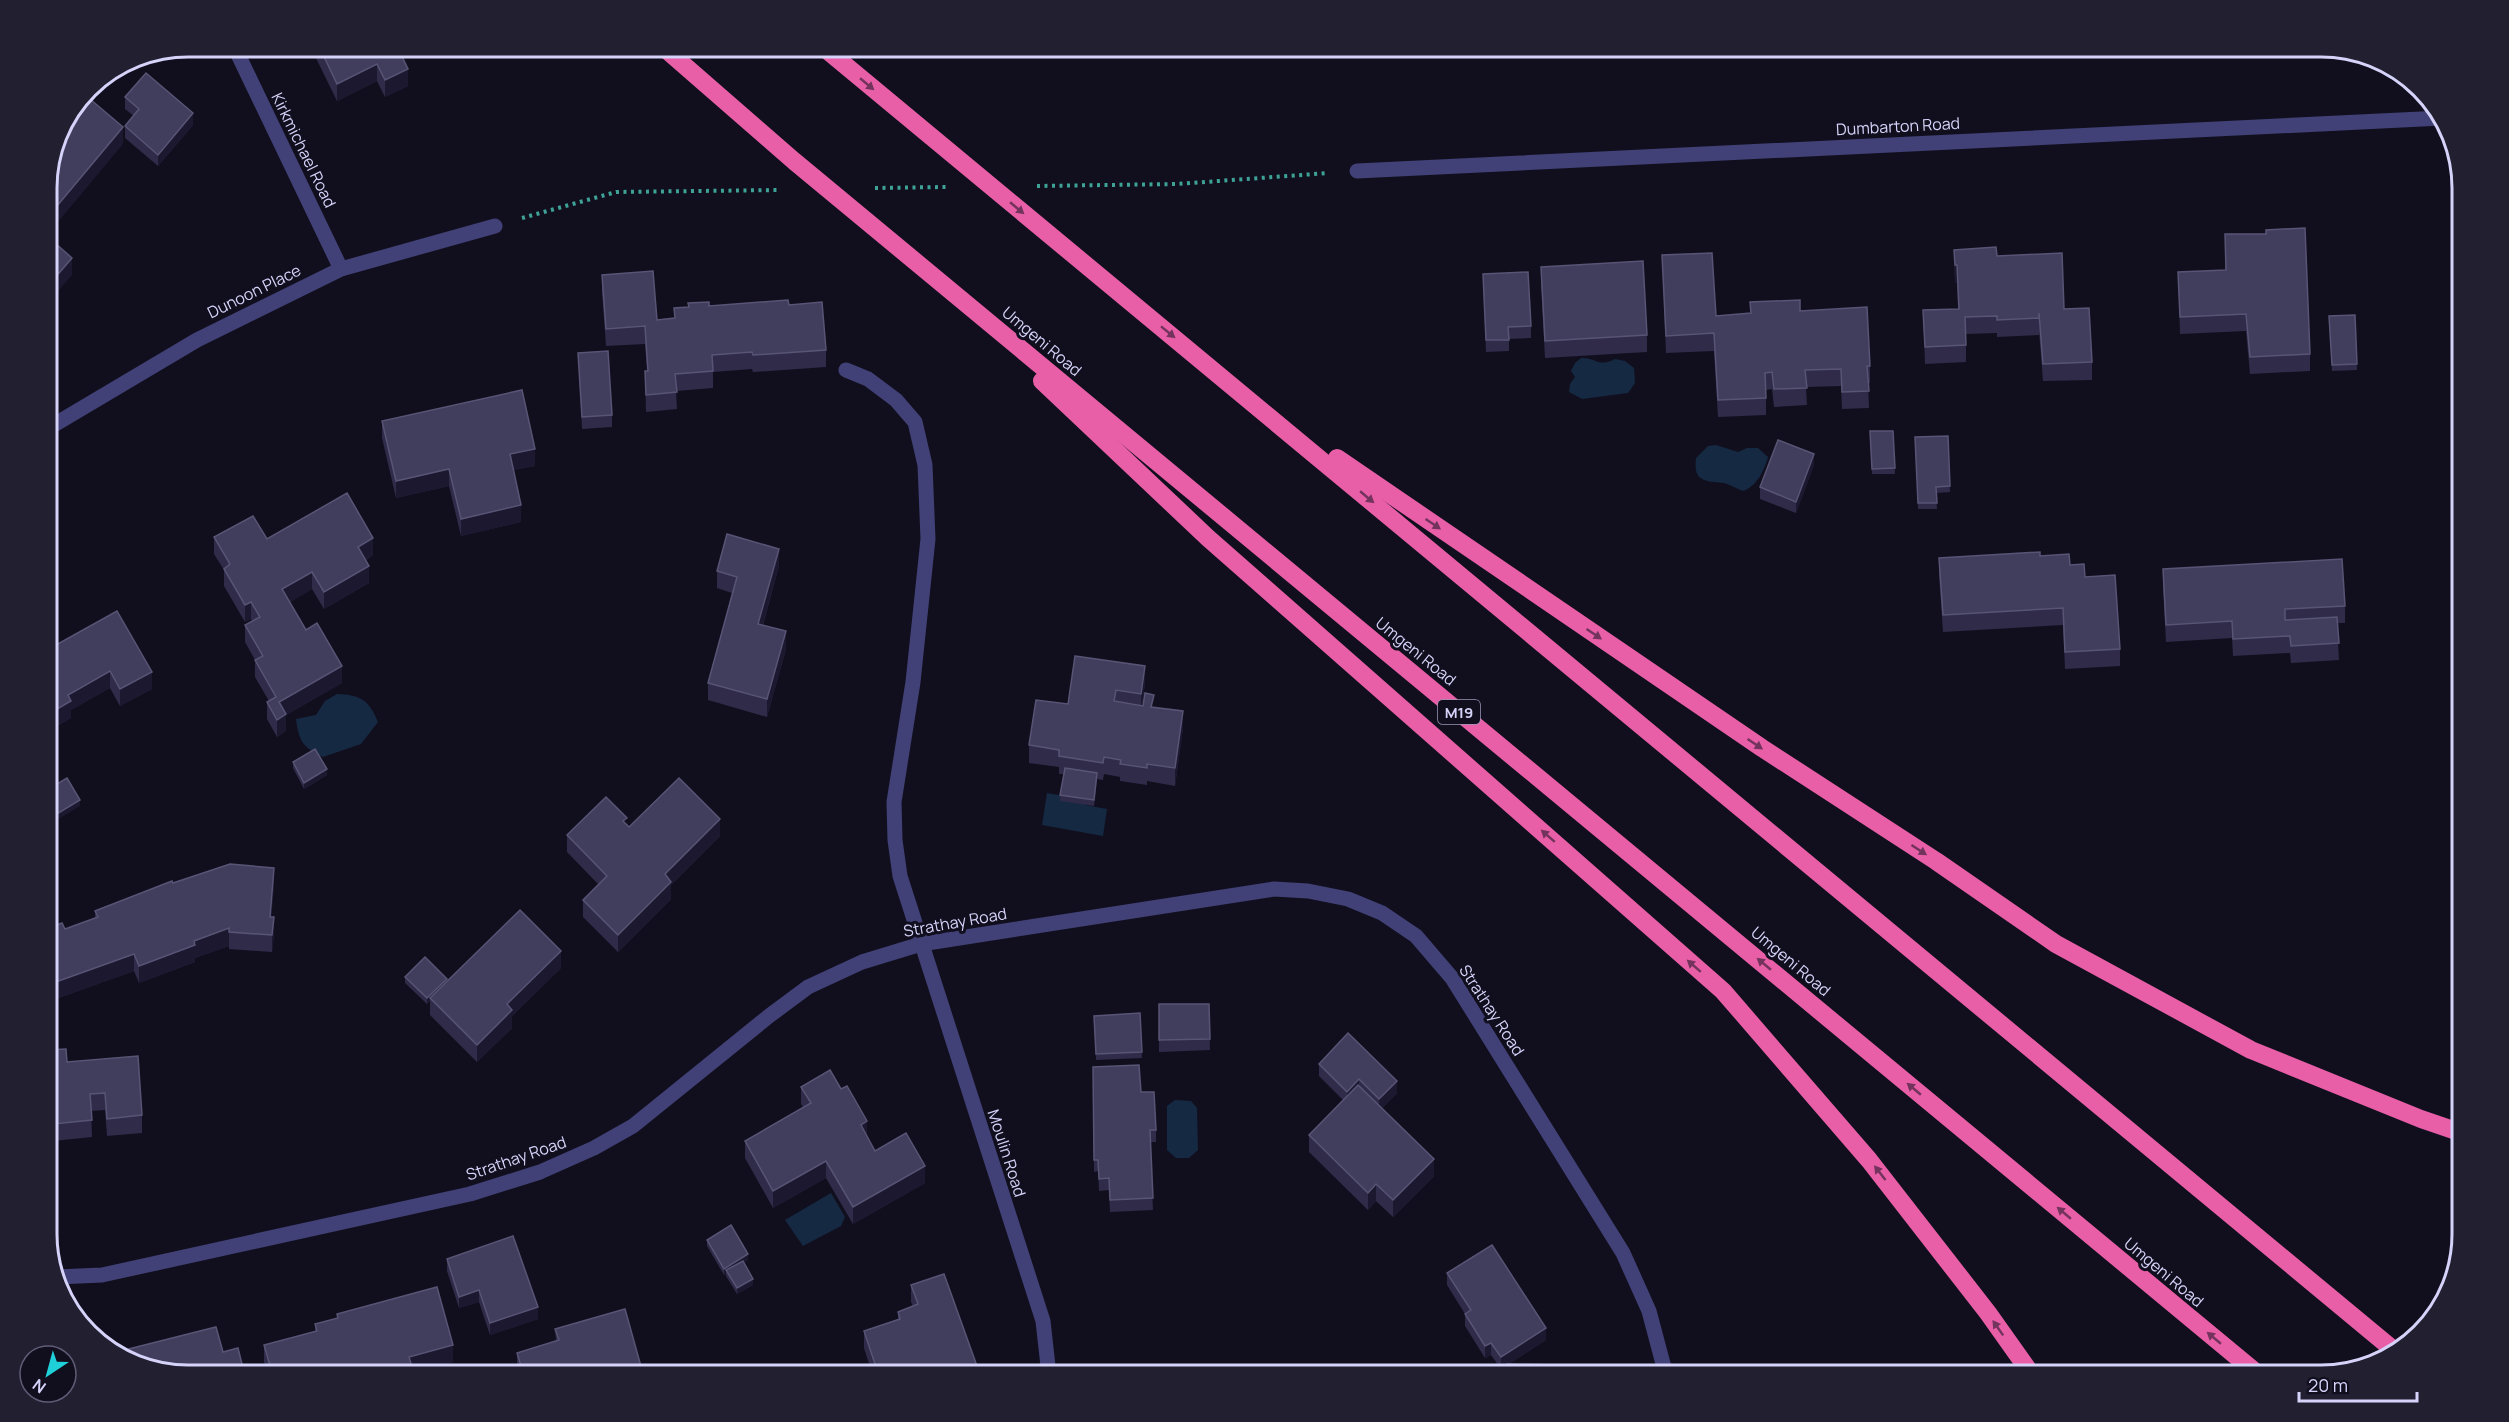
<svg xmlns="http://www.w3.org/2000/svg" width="2509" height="1422" font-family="Manrope,sans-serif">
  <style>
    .water { fill: #152942 }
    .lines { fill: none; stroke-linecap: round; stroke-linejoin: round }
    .path { stroke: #3ea296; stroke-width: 4; stroke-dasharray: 3 4.5; stroke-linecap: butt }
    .minor { stroke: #414177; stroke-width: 15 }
    .motorway { stroke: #e85ea7; stroke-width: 18 }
    .wall { fill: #2f2b49 }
    .shaded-wall { fill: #1c1830 }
    .building { fill: #413d5c; stroke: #585475; stroke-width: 1.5 }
    .oneway { fill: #72335c }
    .labels { text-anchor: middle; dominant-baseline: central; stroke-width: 6; stroke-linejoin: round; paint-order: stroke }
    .shield { fill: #110f1e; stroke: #9a98b7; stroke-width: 1.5 }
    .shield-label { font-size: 15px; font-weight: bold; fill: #d5d3f9 }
    .street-label { font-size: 16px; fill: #d5d3f9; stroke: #110f1e }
    .rim { fill: none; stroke: #d5d3f9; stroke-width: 3 }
  </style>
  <rect width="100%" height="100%" fill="#110f1e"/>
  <g class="water">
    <path d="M1581,358c15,-1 17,10 34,1l10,2 9,7 1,15 -7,10 -46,6 -13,-7 1,-8 5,-7 -4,-6 4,-8z"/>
    <path d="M1716,445l22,7 9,-4h11l10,9c-4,14 -11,29 -25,34 -6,-2 -14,-7 -19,-8 -19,-2 -31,-1 -28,-25l12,-12z"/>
    <path d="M337,694c24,1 32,6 41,28l-17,22 -38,13c-20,-10 -24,-15 -27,-38l20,-4 9,-14z"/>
    <polygon points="1047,793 1085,800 1085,805 1107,809 1103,836 1042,825"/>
    <polygon points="1175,1100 1191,1101 1197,1108 1198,1150 1189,1158 1176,1158 1167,1150 1167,1106"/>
    <polygon points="831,1193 845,1217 841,1226 803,1246 785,1220"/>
  </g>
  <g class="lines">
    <g class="path">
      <polyline points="1037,186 1177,184 1329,173"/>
      <polyline points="875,188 946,187"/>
      <polyline points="522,218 616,192 781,190"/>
    </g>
    <g class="minor">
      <polyline points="234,46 341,269"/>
      <polyline points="1357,171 2442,118"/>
      <polyline points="846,370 868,379 896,400 915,422 925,465 928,539 913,682 894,802 895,840 900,876 1043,1321 1049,1375"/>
      <polyline points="47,429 197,340 341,269 495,226"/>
      <polyline points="57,1277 102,1275 470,1194 540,1172 594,1148 633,1126 769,1016 808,987 862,962 921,944 1274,889 1308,891 1348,899 1382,913 1416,936 1452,978 1623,1253 1649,1311 1666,1375"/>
    </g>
    <g class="motorway">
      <polyline points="662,46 794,161 2259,1375"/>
      <polyline points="822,46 2396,1352"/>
      <polyline points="1042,381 1208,538 1723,991 1869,1160 1988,1313 2032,1375"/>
      <polyline points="1337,458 1762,748 1936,861 2056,944 2251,1050 2421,1119 2462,1133"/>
    </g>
  </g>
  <g class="wall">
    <polygon points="315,46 414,46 414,52 403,57 408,86 385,97 377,81 337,101 315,56"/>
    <polygon points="1273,46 1284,46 1279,52"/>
    <polygon points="125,97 193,125 158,166 125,138 125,126 134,116 125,109"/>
    <polygon points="2225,234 2310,354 2310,371 2250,374 2246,331 2180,334 2178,272 2225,270"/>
    <polygon points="1954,250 1997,256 2064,309 2092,362 2092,380 2043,381 2039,331 2039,335 1997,337 1997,333 1966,334 1966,362 1925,364 1923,310 1958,309 1957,282 1955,283"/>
    <polygon points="1662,255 1716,316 1750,314 1750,302 1800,311 1870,366 1870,383 1868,383 1869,408 1842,409 1841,386 1806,387 1807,405 1774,407 1772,389 1766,390 1766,415 1718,417 1714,351 1666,353"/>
    <polygon points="1541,267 1647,335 1647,352 1545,358 1541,284"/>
    <polygon points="1483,274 1531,326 1531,338 1509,339 1509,351 1486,352"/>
    <polygon points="602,275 657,320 674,318 674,308 709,306 789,305 826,350 826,367 753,372 752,369 713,372 713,388 676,391 677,409 646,412 645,371 647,371 645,344 606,346 602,292"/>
    <polygon points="2355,315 2357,370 2332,371 2329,316"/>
    <polygon points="578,353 612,415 612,427 582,429"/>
    <polygon points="382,421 535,466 513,470 521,522 461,536 449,486 396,498 382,438"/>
    <polygon points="1870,431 1893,431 1895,474 1872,474"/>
    <polygon points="1948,436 1950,492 1936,493 1937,509 1918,509 1915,437"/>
    <polygon points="1814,465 1796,513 1760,499 1760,487"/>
    <polygon points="214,537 267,539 373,555 366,560 369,583 324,609 312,589 290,602 306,630 342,683 286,715 286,731 277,737 267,719 267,702 269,701 255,677 255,660 245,642 245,625 252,621 251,619 245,622 224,586 224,570 214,554"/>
    <polygon points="2040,556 2070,565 2085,577 2120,649 2120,666 2065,669 2063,625 1943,632 1939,575 1939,558"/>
    <polygon points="779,566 763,625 786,649 767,717 708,700 708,683 732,593 717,588 717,571"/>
    <polygon points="2163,569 2345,606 2345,623 2337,623 2339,660 2291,663 2290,653 2233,656 2232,638 2166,642 2163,586"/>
    <polygon points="117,611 152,689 120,706 110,688 71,710 71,718 48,731 49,751 47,752 47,650"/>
    <polygon points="1075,656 1145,683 1142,706 1154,707 1183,728 1175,786 1147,781 1147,785 1120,781 1120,777 1104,774 1103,780 1097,779 1094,806 1060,801 1060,795 1064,774 1059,774 1059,767 1029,763 1029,745 1068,704"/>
    <polygon points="293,762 327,775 304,789 293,768"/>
    <polygon points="627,824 629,827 720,836 671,885 671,899 618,952 583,917 583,900 599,885 567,852 567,835"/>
    <polygon points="173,883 274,885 271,917 274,934 272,952 229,949 229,946 195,958 195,962 139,983 134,971 53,1000 47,982 47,953 50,952 48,946 48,928 65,929 95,918 95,911"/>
    <polygon points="561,968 512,1016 512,1028 477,1062 430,1015 430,1001 427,1004 405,983 405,977 447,982"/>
    <polygon points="1159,1004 1209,1004 1210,1050 1159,1052"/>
    <polygon points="1140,1013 1142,1058 1096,1060 1094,1016"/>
    <polygon points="47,1050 67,1062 142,1115 142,1133 107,1136 105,1110 91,1111 92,1137 53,1141 51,1116 47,1116"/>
    <polygon points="1319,1064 1397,1093 1382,1108 1434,1176 1393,1217 1376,1201 1368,1210 1309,1152 1309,1135 1343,1100 1319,1076"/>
    <polygon points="1093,1067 1141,1092 1156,1130 1156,1142 1150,1142 1153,1210 1110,1212 1109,1190 1099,1191 1098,1171 1094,1172"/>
    <polygon points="801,1087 867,1136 875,1151 925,1183 853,1224 826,1178 773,1208 745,1158 745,1141 803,1107 801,1104"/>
    <polygon points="707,1240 748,1260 744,1262 753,1285 737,1294 726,1276 726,1274 724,1275 707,1246"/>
    <polygon points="447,1259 538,1319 490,1335 479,1302 459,1308 447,1271"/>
    <polygon points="1447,1273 1546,1340 1501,1369 1491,1355 1485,1358 1465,1326 1465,1314 1447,1285"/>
    <polygon points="911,1285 977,1376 873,1376 864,1348 864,1331 898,1319 898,1312 913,1306 911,1302"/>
    <polygon points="337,1314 453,1362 412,1373 412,1376 268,1376 264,1362 264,1345 315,1331 315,1324 337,1318"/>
    <polygon points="555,1329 642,1376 520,1376 517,1364 517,1353 556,1341"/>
  </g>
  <g class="shaded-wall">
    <polygon points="396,46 414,46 414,52 396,61"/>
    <polygon points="1279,46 1284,46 1279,52"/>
    <polygon points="377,64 377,81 337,101 337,84"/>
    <polygon points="408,69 408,86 385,97 385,80"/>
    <polygon points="193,113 193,125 158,166 158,155"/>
    <polygon points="123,127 123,144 47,235 47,218"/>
    <polygon points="72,258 72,275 47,304 47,287"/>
    <polygon points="1955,265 1957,265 1957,282 1955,283"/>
    <polygon points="535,449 535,466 510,471 510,454"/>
    <polygon points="1814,454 1814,465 1796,513 1796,502"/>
    <polygon points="449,469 449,486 396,498 396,481"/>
    <polygon points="521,505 521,522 461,536 461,519"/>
    <polygon points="373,538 373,555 358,564 358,547"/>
    <polygon points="779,549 779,566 758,641 758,624"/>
    <polygon points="369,566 369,583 324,609 324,592"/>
    <polygon points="312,572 312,589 282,607 282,589"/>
    <polygon points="251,602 251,619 245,622 245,605"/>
    <polygon points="786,631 786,649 767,717 767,699"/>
    <polygon points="342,666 342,683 286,715 286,731 277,737 277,720 279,702"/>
    <polygon points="1145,666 1145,683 1141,711 1141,694"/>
    <polygon points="110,671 110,688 71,710 71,718 47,731 49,733 49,751 47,752 47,715 68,695"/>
    <polygon points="152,672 152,689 120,706 120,689"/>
    <polygon points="1183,711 1183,728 1175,786 1175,768"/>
    <polygon points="327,769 327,775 304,789 304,783"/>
    <polygon points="80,800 80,806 47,826 47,820"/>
    <polygon points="720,819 720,836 671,885 671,899 618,952 618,935 665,874"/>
    <polygon points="274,868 274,885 270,934 270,917"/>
    <polygon points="274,917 274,934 272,952 272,935"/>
    <polygon points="229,928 229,946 195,958 195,962 139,983 139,966 194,941"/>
    <polygon points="561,951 561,968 512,1016 512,1028 477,1062 477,1045 507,1004"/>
    <polygon points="134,954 134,971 53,1000 53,983"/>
    <polygon points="447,979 447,985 430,998 430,1001 427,1004 427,998"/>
    <polygon points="1359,1079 1359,1091 1347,1104 1347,1092"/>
    <polygon points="1397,1081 1397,1093 1379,1111 1379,1099"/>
    <polygon points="867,1121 867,1138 861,1125"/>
    <polygon points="1434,1159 1434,1176 1393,1217 1393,1200"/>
    <polygon points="826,1161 826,1178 773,1208 773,1191"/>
    <polygon points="925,1166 925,1183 853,1224 853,1207"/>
    <polygon points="1376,1184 1376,1201 1368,1210 1368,1193"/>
    <polygon points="748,1254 748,1260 728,1273 726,1270 726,1274 724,1275 724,1269"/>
    <polygon points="753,1279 753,1285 737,1294 737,1288"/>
    <polygon points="479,1290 479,1302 459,1308 459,1297"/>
    <polygon points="538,1307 538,1319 490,1335 490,1323"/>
    <polygon points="1546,1328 1546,1340 1501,1369 1501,1357"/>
    <polygon points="1491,1343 1491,1355 1485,1358 1485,1346"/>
    <polygon points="453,1345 453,1362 412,1373 412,1376 380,1376 409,1357"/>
    <polygon points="977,1366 977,1376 949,1376"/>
    <polygon points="368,1367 368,1376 336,1376"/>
    <polygon points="921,1369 921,1376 902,1376"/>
    <polygon points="642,1370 642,1376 624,1376"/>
  </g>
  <g class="building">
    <polygon points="319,46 397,46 408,69 385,80 377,64 337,84"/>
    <polygon points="146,73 193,113 158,155 125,126 139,109 125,97"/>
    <polygon points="84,94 123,127 47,218 47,179 57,133"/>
    <polygon points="2305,228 2310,354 2250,357 2246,314 2180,317 2178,272 2226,270 2225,234 2266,234 2266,230"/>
    <polygon points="47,236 72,258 47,287"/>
    <polygon points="1996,247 1997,256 2062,253 2064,309 2089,308 2092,362 2043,364 2039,313 2039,318 1997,320 1997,316 1965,317 1966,345 1925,347 1923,310 1959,309 1957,265 1955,265 1954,250"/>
    <polygon points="1712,253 1716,316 1751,313 1750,302 1800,300 1800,311 1867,307 1870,366 1867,366 1869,391 1842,392 1841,369 1805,370 1807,388 1774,389 1772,372 1765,373 1766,398 1718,400 1714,333 1666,336 1662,255"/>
    <polygon points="1643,261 1647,335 1545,341 1541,267"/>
    <polygon points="653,271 657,320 675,318 674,308 689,307 688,303 709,302 709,306 788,300 789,305 822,302 826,350 753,355 752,352 712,355 713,371 675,374 677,392 646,395 645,371 648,371 645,326 606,329 602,275"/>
    <polygon points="1528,272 1531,326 1508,327 1509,340 1486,340 1483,274"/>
    <polygon points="2355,315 2357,364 2332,365 2329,316"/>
    <polygon points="608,351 612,415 582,417 578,353"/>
    <polygon points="522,390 535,449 510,454 521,505 461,519 449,469 396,481 382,421"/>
    <polygon points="1870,431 1893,431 1895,468 1872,469"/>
    <polygon points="1948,436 1950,486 1936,487 1937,503 1918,503 1915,437"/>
    <polygon points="1778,440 1814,454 1796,502 1760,487"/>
    <polygon points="347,493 373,538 358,547 369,566 324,592 312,572 282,589 306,630 317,623 342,666 279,702 286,714 277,720 267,702 276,697 255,660 263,656 245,625 260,617 251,602 245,605 224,569 230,564 214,537 253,516 267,539"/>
    <polygon points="727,534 779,549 758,624 786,631 767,699 708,683 737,577 717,571"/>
    <polygon points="2040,552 2040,556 2069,554 2070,565 2084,564 2085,577 2115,575 2120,649 2065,652 2063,608 1943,615 1939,558"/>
    <polygon points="2342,559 2345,606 2285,609 2285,620 2337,617 2339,643 2291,646 2290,636 2233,639 2232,621 2166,625 2163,569"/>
    <polygon points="117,611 152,672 120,689 110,671 68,695 71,701 47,715 47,650"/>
    <polygon points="1075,656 1145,666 1141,694 1116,690 1114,701 1143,706 1145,693 1154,695 1151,707 1183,711 1175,768 1147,764 1147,768 1120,764 1121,760 1104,757 1103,763 1059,756 1059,750 1029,745 1036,700 1068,704"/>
    <polygon points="315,749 327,769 304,783 293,762"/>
    <polygon points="1065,768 1097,773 1094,800 1060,795"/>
    <polygon points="67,778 80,800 47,820 47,790"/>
    <polygon points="679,778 720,819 665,874 671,882 618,935 583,900 607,876 567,835 606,797 627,818 623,821 629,827"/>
    <polygon points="230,864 274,868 270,917 274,917 272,935 229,932 229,928 194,941 195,945 139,966 134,954 53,983 47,965 47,953 56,950 48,928 62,923 65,929 98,917 95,911 172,881 173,883"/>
    <polygon points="520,910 561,951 507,1004 512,1010 477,1045 430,998"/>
    <polygon points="425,957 447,979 427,998 405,977"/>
    <polygon points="1159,1004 1209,1004 1210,1039 1159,1040"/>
    <polygon points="1140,1013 1142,1052 1096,1054 1094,1016"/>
    <polygon points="1348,1033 1397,1081 1379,1099 1359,1079 1347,1092 1319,1064"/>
    <polygon points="66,1049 67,1062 138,1056 142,1115 107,1119 105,1093 90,1094 92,1120 53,1124 51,1099 47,1099 47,1050"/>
    <polygon points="1139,1065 1141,1092 1154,1092 1156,1130 1150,1130 1153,1198 1110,1200 1109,1178 1099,1179 1098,1160 1094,1160 1093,1067"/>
    <polygon points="830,1070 841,1089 847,1086 867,1121 861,1125 875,1151 906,1133 925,1166 853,1207 826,1161 773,1191 745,1141 811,1103 801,1087"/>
    <polygon points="1358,1085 1434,1159 1393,1200 1376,1184 1368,1193 1309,1135"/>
    <polygon points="731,1225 748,1254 724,1269 707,1240"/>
    <polygon points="513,1236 538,1307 490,1323 479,1290 459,1297 447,1259"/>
    <polygon points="1492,1245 1546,1328 1501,1357 1491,1343 1485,1346 1465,1314 1471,1310 1447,1273"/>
    <polygon points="743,1261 753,1279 737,1288 726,1270"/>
    <polygon points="944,1274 977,1366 949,1376 923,1376 921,1369 902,1376 879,1376 864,1331 900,1319 898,1312 918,1304 911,1285"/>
    <polygon points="437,1287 453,1345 409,1357 412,1367 380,1376 371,1376 368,1367 336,1376 273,1376 264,1345 317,1331 315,1324 338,1318 337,1314"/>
    <polygon points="625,1309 642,1370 624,1376 524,1376 517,1353 559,1340 555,1329"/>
    <polygon points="216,1327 223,1352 238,1348 245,1376 188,1376 117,1357 113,1353"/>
    <polygon points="1507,1364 1556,1365 1556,1376 1507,1376"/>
  </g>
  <defs><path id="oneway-solid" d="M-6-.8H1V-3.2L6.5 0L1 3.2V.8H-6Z" transform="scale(1.5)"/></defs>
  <g class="oneway">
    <use href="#oneway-solid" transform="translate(867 84) rotate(40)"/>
    <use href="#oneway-solid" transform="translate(1017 208) rotate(40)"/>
    <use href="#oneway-solid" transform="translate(1168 332) rotate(39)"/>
    <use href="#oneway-solid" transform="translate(1367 497) rotate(40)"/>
    <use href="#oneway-solid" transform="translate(1433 524) rotate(34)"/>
    <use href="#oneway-solid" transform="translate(1594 634) rotate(34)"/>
    <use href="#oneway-solid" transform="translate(1755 744) rotate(34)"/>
    <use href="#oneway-solid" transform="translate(1548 836) rotate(-139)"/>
    <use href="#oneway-solid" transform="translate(1919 850) rotate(33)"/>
    <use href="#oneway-solid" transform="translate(1764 964) rotate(-140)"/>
    <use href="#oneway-solid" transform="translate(1694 966) rotate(-139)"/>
    <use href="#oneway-solid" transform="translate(1914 1089) rotate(-140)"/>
    <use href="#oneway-solid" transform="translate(1880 1173) rotate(-128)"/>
    <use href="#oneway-solid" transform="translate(2064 1213) rotate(-140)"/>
    <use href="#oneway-solid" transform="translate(1998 1328) rotate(-125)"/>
    <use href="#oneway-solid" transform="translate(2214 1338) rotate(-140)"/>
  </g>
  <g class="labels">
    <rect class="shield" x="1438" y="700" width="42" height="24" rx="4.5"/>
    <g class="shield-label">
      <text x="1459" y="712">M19</text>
    </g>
    <g class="street-label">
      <text transform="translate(1898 126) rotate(-3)">Dumbarton Road</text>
      <text transform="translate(304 150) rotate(64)">Kirkmichael Road</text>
      <text transform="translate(254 291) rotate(-26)">Dunoon Place</text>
      <text transform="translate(1042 341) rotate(40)">Umgeni Road</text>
      <text transform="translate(1416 651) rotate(39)">Umgeni Road</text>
      <text transform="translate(955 922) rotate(-10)">Strathay Road</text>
      <text transform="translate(1791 961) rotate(40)">Umgeni Road</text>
      <text transform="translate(1492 1010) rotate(57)">Strathay Road</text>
      <text transform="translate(1007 1153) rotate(72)">Moulin Road</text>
      <text transform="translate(516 1158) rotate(-19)">Strathay Road</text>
      <text transform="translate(2164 1272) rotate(40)">Umgeni Road</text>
    </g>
  </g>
  <path d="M0 0H2509V1422H0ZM188 57H2321A131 131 0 0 1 2452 188V1234A131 131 0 0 1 2321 1365H188A131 131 0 0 1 57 1234V188A131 131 0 0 1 188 57Z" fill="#211f30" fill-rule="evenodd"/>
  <path class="rim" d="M188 57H2321A131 131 0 0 1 2452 188V1234A131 131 0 0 1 2321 1365H188A131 131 0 0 1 57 1234V188A131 131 0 0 1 188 57Z"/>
  <g transform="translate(48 1374) rotate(216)"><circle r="28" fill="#110f1e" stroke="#5f5d76" stroke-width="1.5"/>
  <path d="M0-4.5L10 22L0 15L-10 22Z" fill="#1fd0d9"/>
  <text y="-9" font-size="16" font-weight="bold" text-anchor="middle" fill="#d5d3f9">N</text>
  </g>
  <path d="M2299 1392v9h118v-9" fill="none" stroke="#d5d3f9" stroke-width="3"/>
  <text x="2308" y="1392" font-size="18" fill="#d5d3f9" stroke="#110f1e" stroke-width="4.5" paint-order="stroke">20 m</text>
</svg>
